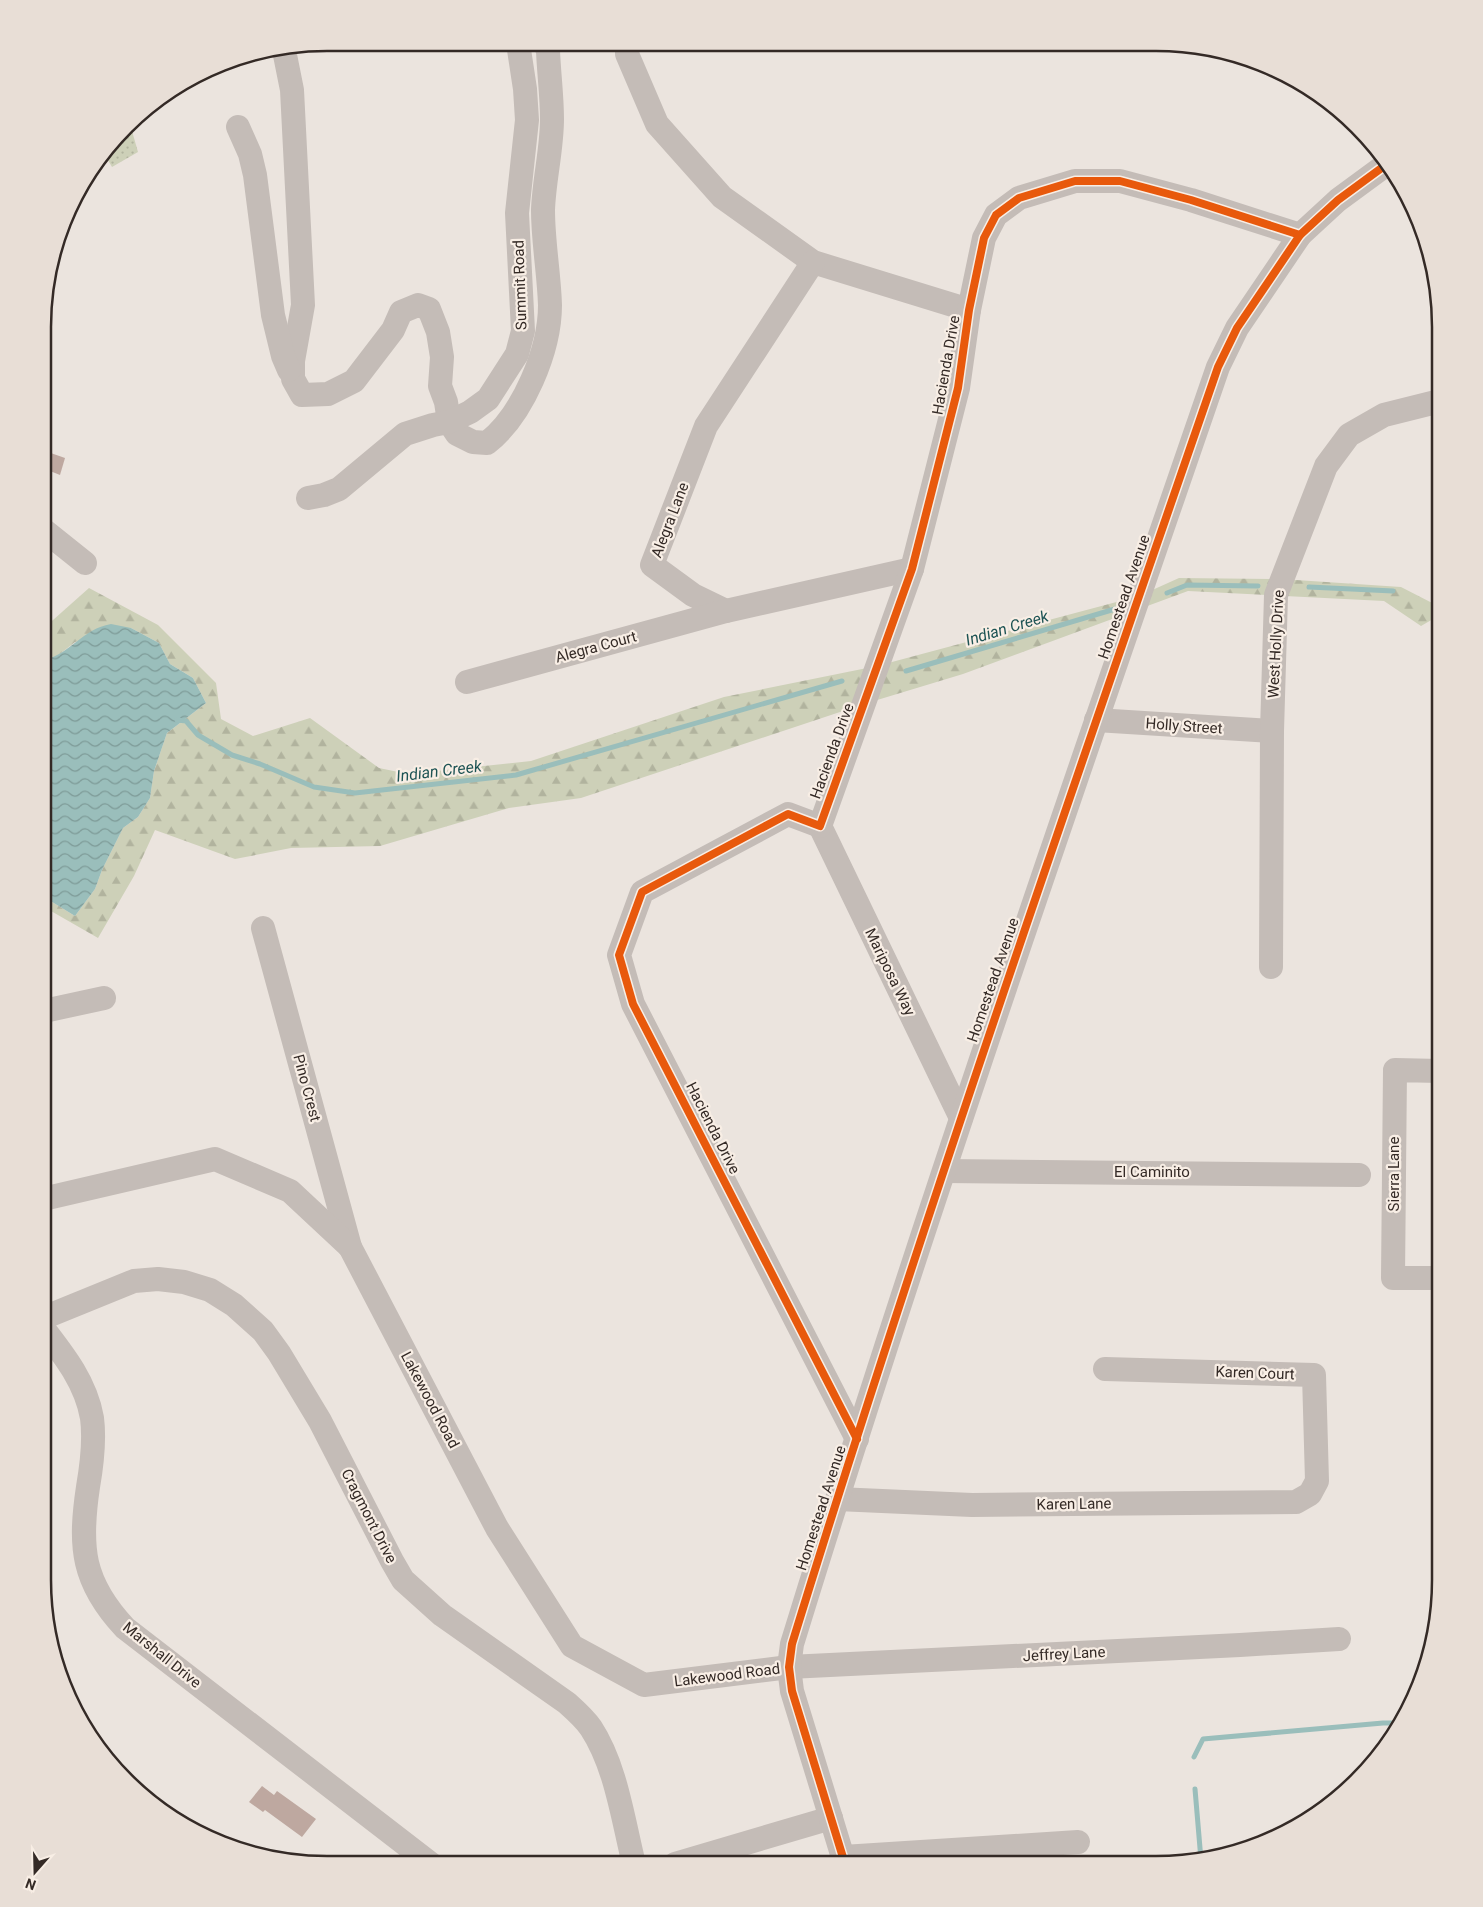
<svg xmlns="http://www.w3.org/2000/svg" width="1483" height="1907" font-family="Roboto,sans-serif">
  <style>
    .green { fill: url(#green-dots) }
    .forest { fill: url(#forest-firs) }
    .water { fill: url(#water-waves) }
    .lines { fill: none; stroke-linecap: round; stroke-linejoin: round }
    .stream { stroke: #9abebb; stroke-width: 5 }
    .building { fill: #bea8a0 }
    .minor { stroke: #c4bcb7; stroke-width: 24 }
    .cycleway-casing { stroke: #f8eee5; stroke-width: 11 }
    .cycleway { stroke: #e8590c; stroke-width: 8 }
    .labels { text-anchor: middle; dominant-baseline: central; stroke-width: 4.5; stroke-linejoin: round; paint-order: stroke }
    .street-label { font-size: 15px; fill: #342a26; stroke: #f8eee5 }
    .water-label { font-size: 16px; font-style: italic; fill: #1d5354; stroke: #f8eee5 }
    .rim { fill: none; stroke: #342a26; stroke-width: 2.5 }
  </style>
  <defs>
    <pattern id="green-dots" width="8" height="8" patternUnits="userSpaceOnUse" patternTransform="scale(1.25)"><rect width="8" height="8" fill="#cdd0b8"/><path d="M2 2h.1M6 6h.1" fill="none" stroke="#b1b39e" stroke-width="1.8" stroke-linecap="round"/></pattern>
    <pattern id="forest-firs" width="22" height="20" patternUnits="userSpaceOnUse" patternTransform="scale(1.25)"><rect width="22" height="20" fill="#cdd0b8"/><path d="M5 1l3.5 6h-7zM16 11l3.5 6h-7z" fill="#b1b39e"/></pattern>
    <pattern id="water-waves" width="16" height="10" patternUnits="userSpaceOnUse" patternTransform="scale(1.25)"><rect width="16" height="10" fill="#9abebb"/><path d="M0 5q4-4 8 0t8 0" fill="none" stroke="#7e9b98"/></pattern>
  </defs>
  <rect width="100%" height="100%" fill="#ebe4de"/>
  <polygon class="green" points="130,124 138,152 112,167 105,155"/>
  <g class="forest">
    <polygon points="1179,578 1281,579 1401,587 1440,607 1440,615 1421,626 1384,601 1188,591 963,674 864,704 581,798 509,808 380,846 291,848 235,859 155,830 134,876 98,938 44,907 44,897 75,916 95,889 102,870 123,828 138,817 150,798 154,771 167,733 206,703 193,678 170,664 159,643 131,628 75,642 56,657 44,660 44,628 89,588 158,625 216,683 221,719 253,736 310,718 379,768 408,774 531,761 724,697 877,666 1139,596"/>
    <polygon points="44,837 50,851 44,874"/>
  </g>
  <path class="water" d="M111,624l20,4 28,15 11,21 23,14 13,25 -39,30 -13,38 -4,27 -12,19 -15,11 -21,42 -7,19 -20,27 -31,-19v-23l6,-23 -6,-14v-177c28,-7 38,-31 67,-36z"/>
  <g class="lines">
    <g class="stream">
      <polyline points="1309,587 1393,591"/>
      <polyline points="1167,593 1187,585 1258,586"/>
      <polyline points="906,671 1115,609"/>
      <polyline points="177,720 186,721 198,735 232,755 260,764 314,787 355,793 516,775 842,681"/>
      <polyline points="1194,1757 1203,1739 1383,1723 1402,1723"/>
      <polyline points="1195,1789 1201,1860"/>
    </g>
  </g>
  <g class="building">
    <polygon points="45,451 65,458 60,475 45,469"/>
    <polygon points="262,1786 274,1795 277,1791 316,1819 302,1837 265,1810 263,1812 249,1802"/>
  </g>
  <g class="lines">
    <g class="minor">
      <polyline points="627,43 627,54 657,124 722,197 813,262 969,310"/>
      <path d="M284,50l8,40 11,215 -10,56v18l9,16 26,-1 26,-13 39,-51 8,-18 17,-7 11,4 9,23 4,25 -2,29 6,16 3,20 8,12 16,8 14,1c36,-28 63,-93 63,-138 -1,-32 -7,-63 -7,-95 1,-30 9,-61 9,-91 0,-22 -3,-45 -4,-68l-3,-8"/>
      <polyline points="238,127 250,154 255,175 273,315 283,356 289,370"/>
      <polyline points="308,498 324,495 339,489 405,434 433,425 449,422 470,412 488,399 517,354 523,331 517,213 527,120 525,89 518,43"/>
      <polyline points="45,531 85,563"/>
      <polyline points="726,611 693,595 652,565 706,426 813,262"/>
      <polyline points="467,682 726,611 912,569"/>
      <polyline points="1096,720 1272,731"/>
      <polyline points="820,826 961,1118"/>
      <polyline points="263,928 350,1247"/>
      <polyline points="1271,967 1272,731 1276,595 1326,466 1349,435 1384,415 1440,401"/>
      <polyline points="44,1011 104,998"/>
      <polyline points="945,1171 1359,1175"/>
      <polyline points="43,1199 215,1159 290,1191 350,1247 497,1528 572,1646 644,1685 789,1667 1240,1645 1339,1639"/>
      <polyline points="1440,1278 1393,1278 1395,1070 1440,1071"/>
      <path d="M43,1318l91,-37 24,-2 26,3 26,8 24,15 29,26 16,22 41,68 72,140 11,19 39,35 125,88c9,8 18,16 24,25 25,38 32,92 43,136"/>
      <path d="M43,1328c21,27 43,55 49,90 3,23 0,46 -4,69 -9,60 -6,95 37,141l306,236"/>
      <polyline points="857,1439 633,1004 619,955 642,892 788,814 820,826 912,569 958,388 969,310 984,238 996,215 1019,198 1075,181 1120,181 1191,200 1300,235"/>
      <polyline points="837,1499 972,1505 1296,1502 1310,1494 1317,1481 1314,1375 1105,1369"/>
      <polyline points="843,1857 1078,1842"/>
      <polyline points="675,1864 831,1818"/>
      <path d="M845,1864l-53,-173 -3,-24 3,-23c132,-429 280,-853 426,-1277l19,-39 63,-93 38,-35 49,-36"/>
    </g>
    <g class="cycleway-casing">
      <g id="cycleway">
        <polyline points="857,1439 633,1004 619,955 642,892 788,814 820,826 912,569 958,388 969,310 984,238 996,215 1019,198 1075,181 1120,181 1191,200 1300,235"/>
        <path d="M845,1864l-53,-173 -3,-24 3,-23c132,-429 280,-853 426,-1277l19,-39 63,-93 38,-35 49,-36"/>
      </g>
    </g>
    <use href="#cycleway" class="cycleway"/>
  </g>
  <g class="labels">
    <g class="street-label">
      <text transform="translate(520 285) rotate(-92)">Summit Road</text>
      <text transform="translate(946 365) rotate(-80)">Hacienda Drive</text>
      <text transform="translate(670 520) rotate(-69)">Alegra Lane</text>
      <text transform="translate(1124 597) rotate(-71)">Homestead Avenue</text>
      <text transform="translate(1276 644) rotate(-87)">West Holly Drive</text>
      <text transform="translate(596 647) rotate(-15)">Alegra Court</text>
      <text transform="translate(1184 726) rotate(4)">Holly Street</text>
      <text transform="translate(832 751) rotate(-70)">Hacienda Drive</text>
      <text transform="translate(890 972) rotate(64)">Mariposa Way</text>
      <text transform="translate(993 980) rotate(-71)">Homestead Avenue</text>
      <text transform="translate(307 1088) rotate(75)">Pino Crest</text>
      <text transform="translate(713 1128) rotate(63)">Hacienda Drive</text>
      <text x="1152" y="1172">El Caminito</text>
      <text transform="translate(1394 1174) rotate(-90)">Sierra Lane</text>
      <text transform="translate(1255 1373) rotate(2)">Karen Court</text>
      <text transform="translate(430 1400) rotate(62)">Lakewood Road</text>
      <text transform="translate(1074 1504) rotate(-1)">Karen Lane</text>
      <text transform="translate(821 1508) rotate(-72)">Homestead Avenue</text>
      <text transform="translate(369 1516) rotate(63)">Cragmont Drive</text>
      <text transform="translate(1064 1654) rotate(-3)">Jeffrey Lane</text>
      <text transform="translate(162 1655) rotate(39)">Marshall Drive</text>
      <text transform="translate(727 1675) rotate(-7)">Lakewood Road</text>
    </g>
    <g class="water-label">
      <text transform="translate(1007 628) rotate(-17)">Indian Creek</text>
      <text transform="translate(439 771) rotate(-7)">Indian Creek</text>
    </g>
  </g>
  <path d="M0 0H1483V1907H0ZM327 51H1156A276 276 0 0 1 1432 327V1580A276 276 0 0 1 1156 1856H327A276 276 0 0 1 51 1580V327A276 276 0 0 1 327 51Z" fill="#e8ded6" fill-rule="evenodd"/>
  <path class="rim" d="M327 51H1156A276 276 0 0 1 1432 327V1580A276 276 0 0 1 1156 1856H327A276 276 0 0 1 51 1580V327A276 276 0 0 1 327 51Z"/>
  <g transform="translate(35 1872) rotate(200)" stroke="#f8eee5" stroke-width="4" paint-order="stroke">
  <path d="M0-4L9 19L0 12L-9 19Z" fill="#342a26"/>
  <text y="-8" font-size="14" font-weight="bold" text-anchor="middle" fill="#342a26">N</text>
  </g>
</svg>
